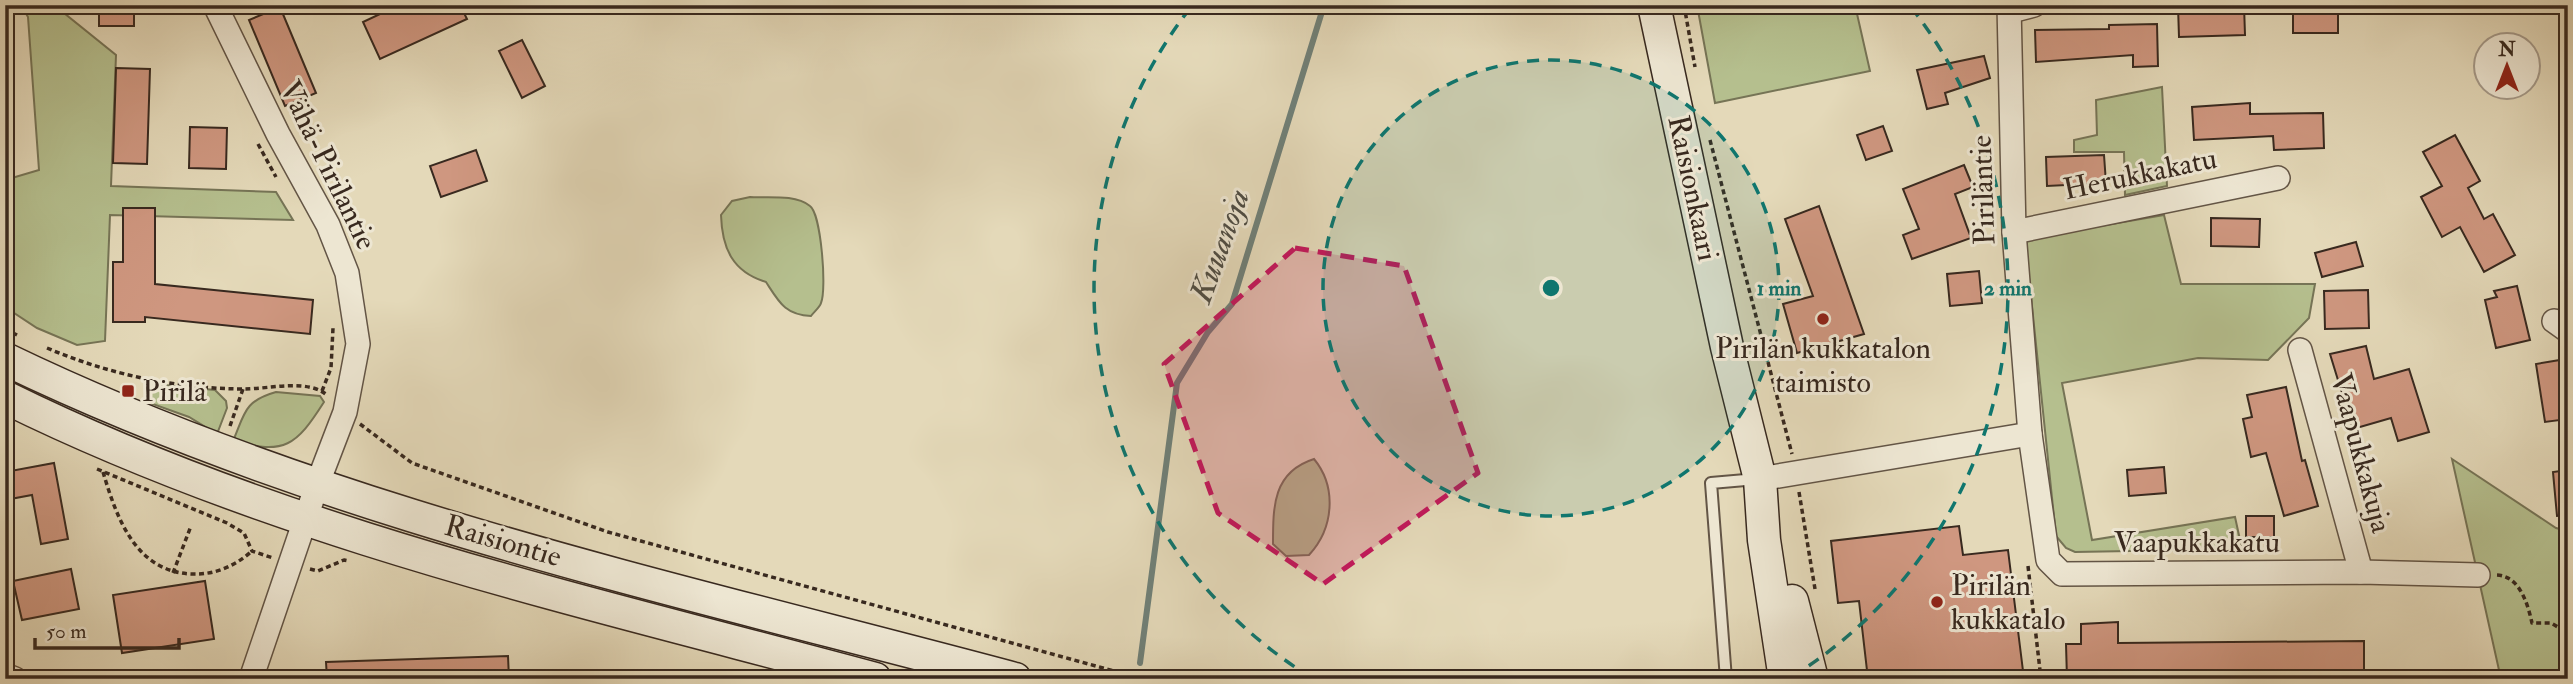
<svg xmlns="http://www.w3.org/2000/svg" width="2573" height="684" font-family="'IM FELL Double Pica',serif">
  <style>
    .green { fill: #b5bf8e; stroke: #767456; stroke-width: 2 }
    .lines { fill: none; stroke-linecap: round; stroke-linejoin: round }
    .stream { stroke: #708078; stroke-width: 6 }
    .building { fill: #cf9780; stroke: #38291f; stroke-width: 2 }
    .service-casing { stroke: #635546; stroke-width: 14 }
    .minor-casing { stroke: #635546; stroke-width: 26 }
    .secondary-casing { stroke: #38291f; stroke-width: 35 }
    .path { stroke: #38291f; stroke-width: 3.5; stroke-dasharray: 5 3.5; stroke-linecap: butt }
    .service { stroke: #ede6d2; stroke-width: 10 }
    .minor { stroke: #ede6d2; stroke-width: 23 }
    .secondary { stroke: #ede6d2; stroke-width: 32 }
    .marked { fill: #c2185b; fill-opacity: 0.2; stroke: #c2185b; stroke-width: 5; stroke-dasharray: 14 9; stroke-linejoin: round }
    .ring { fill: none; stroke: #0f766e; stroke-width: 3.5; stroke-dasharray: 12 9 }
    .poi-dot { fill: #8f2418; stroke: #ede6d2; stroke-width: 2.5 }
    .labels { text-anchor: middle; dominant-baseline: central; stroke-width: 6; stroke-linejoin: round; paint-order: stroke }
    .street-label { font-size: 30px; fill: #38291f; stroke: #ede6d2 }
    .poi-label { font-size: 30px; fill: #38291f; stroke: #ede6d2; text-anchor: start }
    .water-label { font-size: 32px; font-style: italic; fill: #4f4d44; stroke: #ede6d2 }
    .centre { fill: #0f766e; stroke: #ede6d2; stroke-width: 3.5 }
    .ring-label { font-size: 21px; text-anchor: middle; font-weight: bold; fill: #0f766e; stroke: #ede6d2; stroke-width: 6; stroke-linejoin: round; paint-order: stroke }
  </style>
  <rect width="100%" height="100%" fill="#e4d9b9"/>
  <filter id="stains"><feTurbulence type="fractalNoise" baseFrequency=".00286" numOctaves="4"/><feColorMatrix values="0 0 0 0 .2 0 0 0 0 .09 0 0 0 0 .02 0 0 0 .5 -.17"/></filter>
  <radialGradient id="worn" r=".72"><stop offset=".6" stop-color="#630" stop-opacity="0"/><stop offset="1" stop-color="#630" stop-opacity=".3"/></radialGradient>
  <g class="green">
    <polygon points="21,5 59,5 64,13 116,55 111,186 276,192 293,220 110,215 105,341 77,345 37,328 5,307 5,180 39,170 28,17"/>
    <polygon points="1697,5 1855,5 1870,71 1715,103"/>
    <polygon points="2162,87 2167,186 2125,195 2124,152 2074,152 2074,140 2097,135 2096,100"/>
    <path d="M750,197c18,1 45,-3 60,9 11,8 17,83 11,97 -1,4 -7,9 -10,13 -26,-1 -32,-14 -45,-34 -33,-10 -44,-33 -45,-67l11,-14z"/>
    <polygon points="2164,215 2181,284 2315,284 2309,318 2268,360 2198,358 2062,383 2092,540 2235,517 2242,549 2075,552 2066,548 2056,536 2025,239"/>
    <polygon points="154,384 215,390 226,401 227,408 217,434 189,417 147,402"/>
    <path d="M276,392l44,4 4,6c-28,44 -39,53 -91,39 12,-28 11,-40 43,-49z"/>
    <path d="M1314,459c23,28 20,69 -5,96l-23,1 -13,-12c0,-38 0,-72 41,-85z"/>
    <polygon points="2452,459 2556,528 2568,531 2568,679 2501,679"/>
  </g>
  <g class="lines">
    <polyline class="stream" points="1140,663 1177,383 1208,332 1232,304 1324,5"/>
  </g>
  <g class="building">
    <rect x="99" y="5" width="35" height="21"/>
    <polygon points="399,5 460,5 467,19 380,59 363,22"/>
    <polygon points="2244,5 2245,35 2179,37 2178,6"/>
    <rect x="2293" y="5" width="45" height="28"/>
    <polygon points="280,7 316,93 285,106 249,20"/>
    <polygon points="2157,24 2158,66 2133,67 2133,55 2036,62 2035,30 2109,29 2109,25"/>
    <polygon points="522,40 545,86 522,98 499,51"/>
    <polygon points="1984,56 1990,78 1945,93 1948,104 1927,109 1917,70"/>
    <polygon points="116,68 150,69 147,164 113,163"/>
    <polygon points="2250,103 2250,114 2323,113 2324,148 2274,150 2273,136 2194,140 2192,107"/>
    <polygon points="1883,126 1892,151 1866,160 1857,135"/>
    <polygon points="190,127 227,128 226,169 189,168"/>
    <polygon points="2455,135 2480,181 2468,188 2484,219 2493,214 2515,255 2484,272 2460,227 2442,237 2421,197 2442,186 2423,152"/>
    <polygon points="476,150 487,181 441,197 430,166"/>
    <polygon points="2104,155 2106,183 2047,186 2046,157"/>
    <polygon points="1964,165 1973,187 1955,194 1971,238 1912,259 1903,235 1919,229 1903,189"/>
    <polygon points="1819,206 1864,334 1797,353 1783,304 1813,296 1785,219"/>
    <polygon points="123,208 155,208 155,284 313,300 310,334 145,317 145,322 113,322 113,262 123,262"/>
    <polygon points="2211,218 2260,219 2259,247 2211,246"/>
    <polygon points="2356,242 2363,266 2322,277 2315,253"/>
    <polygon points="1979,271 1982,303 1950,306 1947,274"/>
    <polygon points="2517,286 2530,340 2496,348 2485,300 2497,297 2494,291"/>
    <polygon points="2368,290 2369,328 2325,329 2324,291"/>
    <polygon points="2366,346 2374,379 2409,369 2429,432 2398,441 2391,418 2353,429 2330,354"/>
    <polygon points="2566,359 2568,419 2545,422 2536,364"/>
    <polygon points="2286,387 2302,461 2305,460 2318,506 2284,516 2266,453 2251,457 2243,419 2252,417 2247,395"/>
    <polygon points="54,463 68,539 41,544 32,495 5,500 5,472"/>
    <polygon points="2164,467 2166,493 2129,496 2127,470"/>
    <polygon points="2568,470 2568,515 2557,516 2553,472"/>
    <rect x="2246" y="516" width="28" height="21"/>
    <polygon points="1959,526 1963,555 2008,550 2024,679 1868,679 1859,601 1838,603 1831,541"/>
    <polygon points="71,569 79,609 22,620 13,581"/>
    <polygon points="205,581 214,639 122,653 113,595"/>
    <polygon points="2118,622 2118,643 2364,641 2364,679 2067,679 2066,644 2081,644 2081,624"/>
    <polygon points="508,656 509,679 327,679 326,662"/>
  </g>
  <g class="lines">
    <g class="service-casing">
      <polyline id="service" points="1726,679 1711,483 1757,479"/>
    </g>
    <g class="minor-casing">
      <g id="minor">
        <polyline points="215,5 278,134 328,225 347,273 358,344 345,412 317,485 251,679"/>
        <polyline points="2011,11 2034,5"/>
        <polyline points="2014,232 2278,178"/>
        <polyline points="2554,321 2568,331"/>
        <polyline points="2300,350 2361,572"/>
        <polyline points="2030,434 2048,560 2062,574 2361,572 2478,575"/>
        <polyline points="1760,479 2030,434 2014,232 2009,5"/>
        <polyline points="5,675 15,679"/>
      </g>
    </g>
    <g class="secondary-casing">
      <g id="secondary">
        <polyline points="1654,5 1727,347 1760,479 1764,540 1785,679"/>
        <path d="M5,359c319,154 670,229 1010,320"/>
        <path d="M5,397c275,136 576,203 870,282"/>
        <polyline points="1792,601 1812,679"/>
      </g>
    </g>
    <g class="path">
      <polyline points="1684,5 1695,67"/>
      <polyline points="1710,140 1792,454"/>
      <polyline points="258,144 276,177"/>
      <polyline points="5,329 17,335"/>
      <path d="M47,348c61,26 130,41 198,41 24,0 64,-11 83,7"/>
      <polyline points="322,391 331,368 333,328"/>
      <polyline points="360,424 412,463 608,532 1143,679"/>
      <polyline points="230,426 243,389"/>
      <polyline points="97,469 227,523 244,533 252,551 273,558"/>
      <path d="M103,472c14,47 33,100 89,102 23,1 43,-8 60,-23"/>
      <polyline points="1799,492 1815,589"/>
      <polyline points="2028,566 2041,679"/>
      <polyline points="310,569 318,571 344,560 349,561"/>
      <polyline points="173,573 191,526"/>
      <path d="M2497,575c23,1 31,30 35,48h19l17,10"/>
    </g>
    <use href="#service" class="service"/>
    <use href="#minor" class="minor"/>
    <use href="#secondary" class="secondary"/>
  </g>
  <path class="marked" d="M1295,248l109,18 74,207 -155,111 -105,-71 -54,-149z"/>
  <circle cx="1551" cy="288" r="228" fill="#0f766e" fill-opacity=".12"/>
  <g class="ring">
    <circle cx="1551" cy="288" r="228"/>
    <path d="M1312 678A457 457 0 0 1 1191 7M1911 7A457 457 0 0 1 1790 678"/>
  </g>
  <g class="poi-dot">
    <circle cx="1823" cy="319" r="7"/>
    <rect x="121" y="384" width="14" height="14" rx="3.5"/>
    <circle cx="1937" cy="602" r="7"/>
  </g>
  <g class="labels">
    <g class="street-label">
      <text transform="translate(328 165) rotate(64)">Vähä-Pirilantie</text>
      <text transform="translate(2140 174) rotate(-12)">Herukkakatu</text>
      <text transform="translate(1693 188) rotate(78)">Raisionkaari</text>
      <text transform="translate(1983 190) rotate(-92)">Piriläntie</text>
      <text transform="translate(2361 453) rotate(75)">Vaapukkakuja</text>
      <text transform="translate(503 541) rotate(16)">Raisiontie</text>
      <text x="2197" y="542">Vaapukkakatu</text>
    </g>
    <g class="poi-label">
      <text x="1823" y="348" text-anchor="middle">Pirilän kukkatalon<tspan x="1823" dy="34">taimisto</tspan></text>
      <text x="142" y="391">Pirilä</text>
      <text x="1951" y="585">Pirilän<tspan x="1951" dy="34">kukkatalo</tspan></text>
    </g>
    <g class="water-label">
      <text transform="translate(1220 246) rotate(-70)">Kuuanoja</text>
    </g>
  </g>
  <circle cx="1551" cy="288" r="10" class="centre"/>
  <g class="ring-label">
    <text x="1779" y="295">1 min</text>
    <text x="2008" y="295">2 min</text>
  </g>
  <rect width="2573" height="684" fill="none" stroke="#e4d9b9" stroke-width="28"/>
  <rect x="7" y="7" width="2559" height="670" fill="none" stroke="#38291f" stroke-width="3.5"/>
  <rect x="14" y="14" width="2545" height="656" fill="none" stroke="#38291f" stroke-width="2"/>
  <g transform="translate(2507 66)"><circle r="33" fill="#ede6d2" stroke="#a59a8a" stroke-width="2"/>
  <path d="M0-5L12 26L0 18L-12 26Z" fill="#8f2418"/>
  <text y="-10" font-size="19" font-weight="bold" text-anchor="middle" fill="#38291f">N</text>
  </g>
  <path d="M35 638v10h144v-10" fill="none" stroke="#38291f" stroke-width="3.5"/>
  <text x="46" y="638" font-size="21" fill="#38291f" stroke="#ede6d2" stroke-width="5" paint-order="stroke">50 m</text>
  <rect width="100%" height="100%" filter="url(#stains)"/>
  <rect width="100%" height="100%" fill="url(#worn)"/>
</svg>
